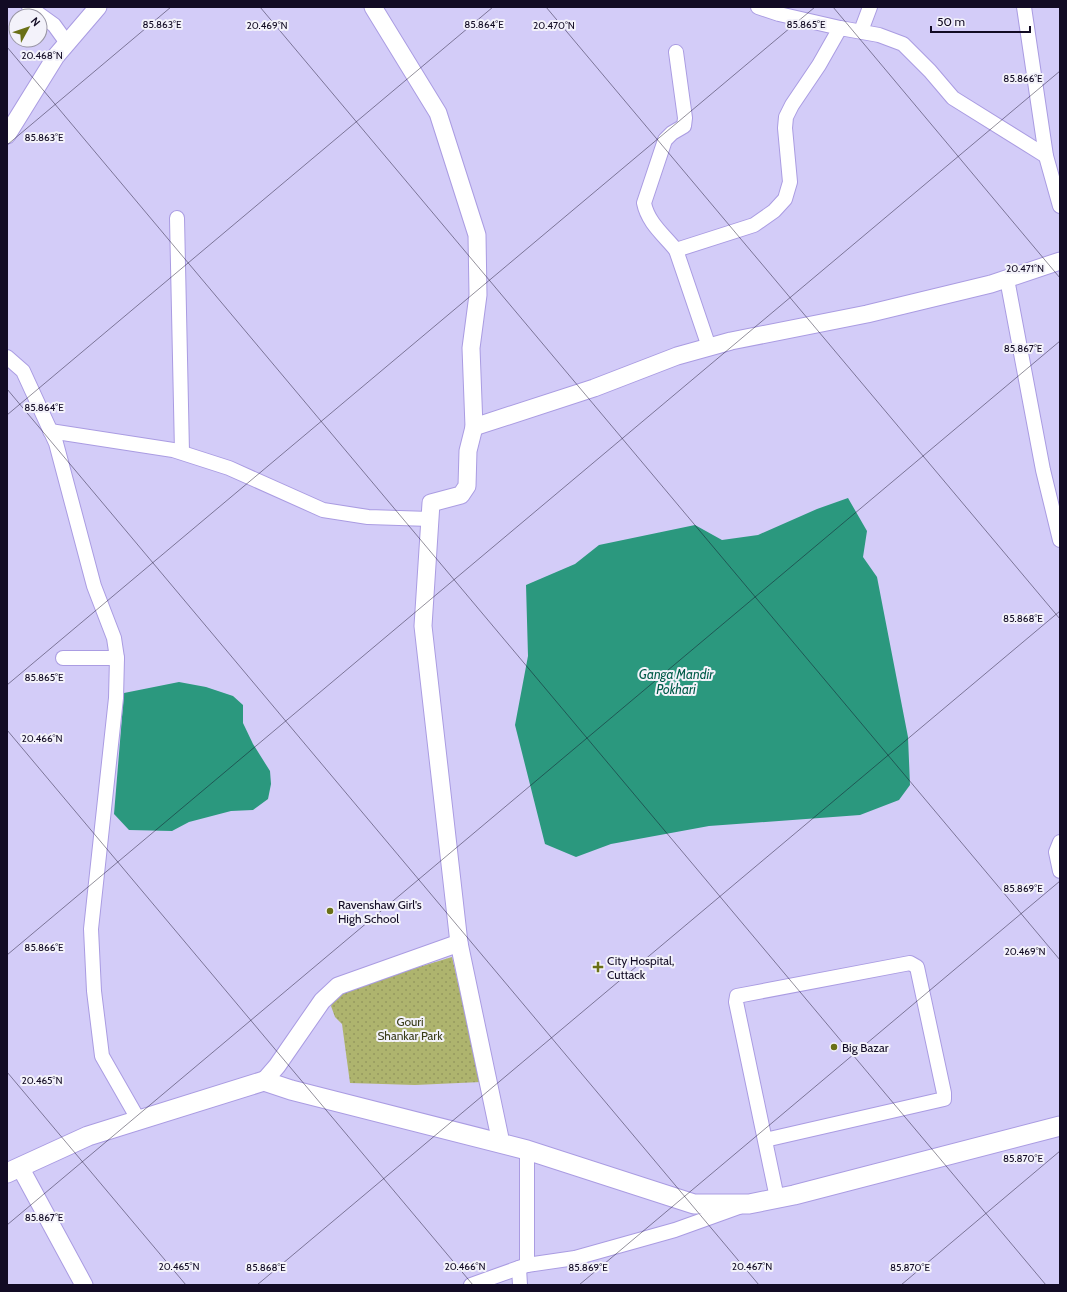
<svg xmlns="http://www.w3.org/2000/svg" width="1067" height="1292" font-family="Cabin,sans-serif">
  <style>
    .green { fill: url(#green-dots) }
    .water { fill: #2b987e }
    .lines { fill: none; stroke-linecap: round; stroke-linejoin: round }
    .minor-casing { stroke: #aa9ce2; stroke-width: 16 }
    .tertiary-casing { stroke: #aa9ce2; stroke-width: 19 }
    .secondary-casing { stroke: #aa9ce2; stroke-width: 21 }
    .minor { stroke: #fff; stroke-width: 14 }
    .tertiary { stroke: #fff; stroke-width: 17 }
    .secondary { stroke: #fff; stroke-width: 19 }
    .ticks { fill: none; stroke: #120b24; stroke-width: 1; stroke-opacity: 0.45 }
    .poi-dot { fill: #6a7016; stroke: #f3f2fa; stroke-width: 1.5 }
    .labels { text-anchor: middle; dominant-baseline: central; stroke-width: 4; stroke-linejoin: round; paint-order: stroke }
    .poi-label { font-size: 12px; fill: #120b24; stroke: #f3f2fa; text-anchor: start }
    .park-label { font-size: 12px; fill: #3a3d1a; stroke: #f3f2fa }
    .water-label { font-size: 13px; font-style: italic; fill: #005b49; stroke: #f3f2fa }
    .ticks-label { font-size: 10px; text-anchor: middle; fill: #120b24; stroke: #f3f2fa; stroke-width: 4; stroke-linejoin: round; paint-order: stroke }
  </style>
  <defs>
    <pattern id="green-dots" width="8" height="8" patternUnits="userSpaceOnUse"><rect width="8" height="8" fill="#aeb46e"/><path d="M2 2h.1M6 6h.1" fill="none" stroke="#95995f" stroke-width="1.8" stroke-linecap="round"/></pattern>
  </defs>
  <rect width="100%" height="100%" fill="#d3ccf8"/>
  <polygon class="green" points="452,957 481,1082 415,1085 350,1083 342,1024 335,1017 331,1006 334,998 353,987"/>
  <g class="water">
    <polygon points="848,498 867,531 863,557 877,577 908,737 910,785 899,800 860,815 709,826 611,844 576,857 545,844 515,725 528,656 526,585 575,564 599,545 695,525 722,540 758,535 817,509"/>
    <polygon points="179,682 206,687 233,696 243,705 243,723 253,744 270,771 271,784 268,799 253,810 231,811 189,822 172,831 129,830 114,814 124,693"/>
  </g>
  <g class="lines">
    <g class="minor-casing">
      <g id="minor">
        <polyline points="29,7 54,25 67,43"/>
        <polyline points="758,7 779,14 840,28 879,35 903,44 930,71 953,98 1046,156"/>
        <polyline points="1024,7 1046,156 1060,206"/>
        <polyline points="861,31 870,7"/>
        <polyline points="177,218 182,452"/>
        <path d="M676,250c-12,-15 -28,-27 -32,-47l21,-63 7,-7 12,-7 1,-8 -9,-66"/>
        <polyline points="1007,279 1043,470 1060,540"/>
        <polyline points="709,347 676,250 754,225 774,211 785,199 790,182 785,128 786,117 792,105 819,65 840,28"/>
        <polyline points="7,357 23,371 56,443 94,586 114,638 117,658 116,698 91,929 94,991 102,1056 138,1119"/>
        <polyline points="50,431 173,450 229,468 323,510 368,517 430,519"/>
        <polyline points="63,658 117,658"/>
        <polyline points="1060,842 1056,852 1060,871"/>
        <polyline points="765,1140 944,1099 944,1093 917,967 910,963 737,996 736,1002 777,1198"/>
        <polyline points="527,1150 527,1265"/>
        <polyline points="519,1268 520,1285"/>
        <polyline points="471,1285 527,1265 575,1258 675,1230 739,1207"/>
      </g>
    </g>
    <g class="tertiary-casing">
      <g id="tertiary">
        <polyline points="373,7 438,113 477,235 478,295 471,348 474,427 468,451 467,486 461,495 431,503 423,626 459,943 501,1143"/>
        <polyline points="7,135 56,56 98,7"/>
        <polyline points="474,427 594,388 677,356 731,341 867,314 991,284 1060,261"/>
        <polyline points="264,1081 277,1066 322,1001 338,986 459,943"/>
        <polyline points="20,1167 84,1285"/>
      </g>
    </g>
    <g class="secondary-casing">
      <polyline id="secondary" points="7,1173 88,1136 264,1081 291,1090 527,1150 694,1204 749,1204 794,1195 1060,1126"/>
    </g>
    <use href="#minor" class="minor"/>
    <use href="#tertiary" class="tertiary"/>
    <use href="#secondary" class="secondary"/>
  </g>
  <path class="ticks" d="M260,7l800,953M546,7l514,612M833,7l227,271M7,47l1039,1238M7,145l164,-138M7,389l752,896M7,415l486,-408M7,685l808,-678M7,730l466,555M7,955l1053,-884M7,1072l179,213M7,1225l1053,-884M257,1285l803,-674M579,1285l481,-404M901,1285l159,-134"/>
  <g class="poi-dot">
    <circle cx="330" cy="911" r="4"/>
    <path d="M596 961h4v4h4v4h-4v4h-4v-4h-4v-4h4z"/>
    <circle cx="834" cy="1047" r="4"/>
  </g>
  <g class="labels">
    <g class="poi-label">
      <text x="338" y="904">Ravenshaw Girl's<tspan x="338" dy="14">High School</tspan></text>
      <text x="607" y="960">City Hospital,<tspan x="607" dy="14">Cuttack</tspan></text>
      <text x="842" y="1047">Big Bazar</text>
    </g>
    <g class="park-label">
      <text x="410" y="1021">Gouri<tspan x="410" dy="14">Shankar Park</tspan></text>
    </g>
    <g class="water-label">
      <text x="676" y="674">Ganga Mandir<tspan x="676" dy="15">Pokhari</tspan></text>
    </g>
  </g>
  <g class="ticks-label">
    <text x="162" y="28">85.863°E</text>
    <text x="484" y="28">85.864°E</text>
    <text x="806" y="28">85.865°E</text>
    <text x="267" y="29">20.469°N</text>
    <text x="554" y="29">20.470°N</text>
    <text x="42" y="59">20.468°N</text>
    <text x="1023" y="82">85.866°E</text>
    <text x="44" y="141">85.863°E</text>
    <text x="1025" y="272">20.471°N</text>
    <text x="1023" y="352">85.867°E</text>
    <text x="44" y="411">85.864°E</text>
    <text x="1023" y="622">85.868°E</text>
    <text x="44" y="681">85.865°E</text>
    <text x="42" y="742">20.466°N</text>
    <text x="1023" y="892">85.869°E</text>
    <text x="44" y="951">85.866°E</text>
    <text x="1025" y="955">20.469°N</text>
    <text x="42" y="1084">20.465°N</text>
    <text x="1023" y="1162">85.870°E</text>
    <text x="44" y="1221">85.867°E</text>
    <text x="179" y="1270">20.465°N</text>
    <text x="465" y="1270">20.466°N</text>
    <text x="752" y="1270">20.467°N</text>
    <text x="266" y="1271">85.868°E</text>
    <text x="588" y="1271">85.869°E</text>
    <text x="910" y="1271">85.870°E</text>
  </g>
  <rect width="1067" height="1292" fill="none" stroke="#120b24" stroke-width="16"/>
  <g transform="translate(28 28) rotate(50)"><circle r="19" fill="#f3f2fa" stroke="#9996a4"/>
  <path d="M0-3L7 15L0 10L-7 15Z" fill="#6a7016"/>
  <text y="-6" font-size="11" font-weight="bold" text-anchor="middle" fill="#120b24">N</text>
  </g>
  <path d="M931 26v6h99v-6" fill="none" stroke="#120b24" stroke-width="2"/>
  <text x="937" y="26" font-size="12" fill="#120b24" stroke="#f3f2fa" stroke-width="3" paint-order="stroke">50 m</text>
</svg>
